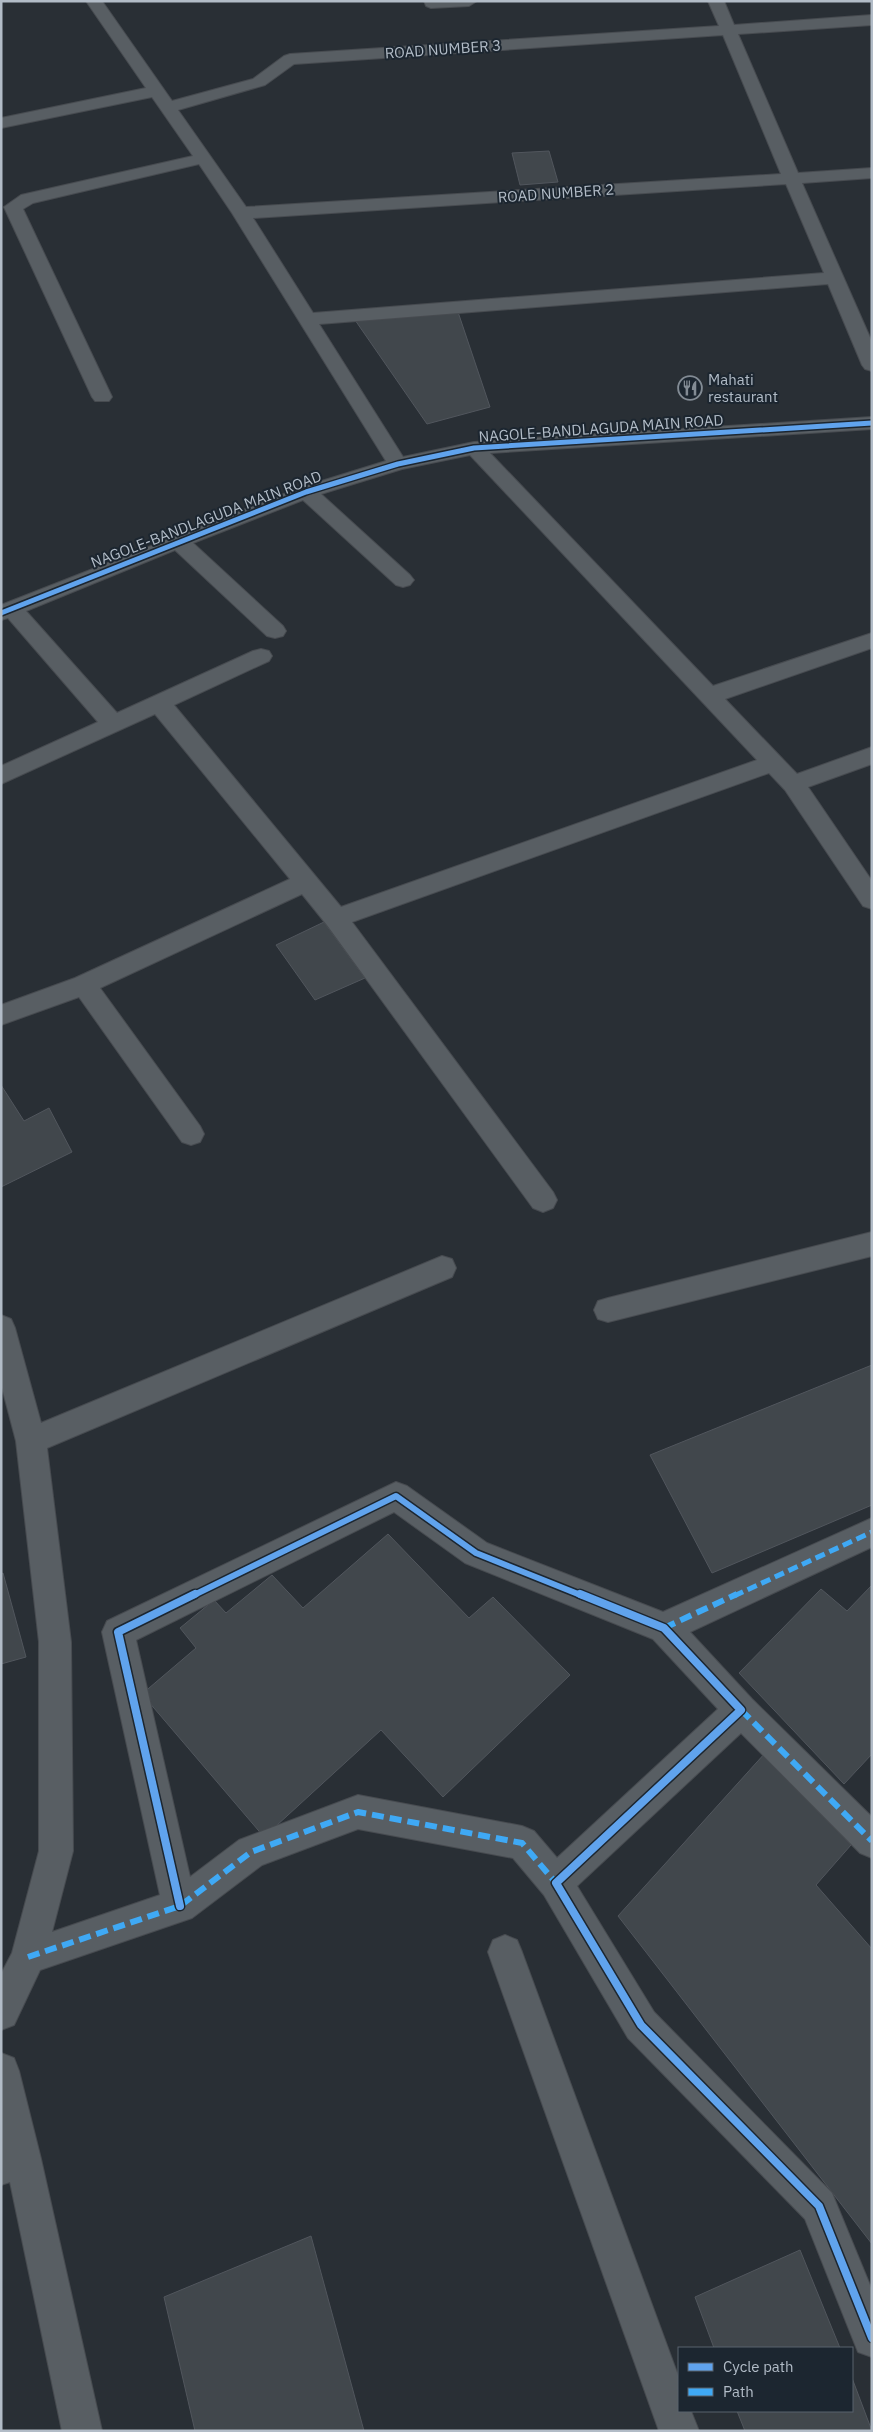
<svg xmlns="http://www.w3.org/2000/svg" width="873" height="2432" font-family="'IBM Plex Sans',sans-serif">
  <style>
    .building { fill: #41474c; stroke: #51565d }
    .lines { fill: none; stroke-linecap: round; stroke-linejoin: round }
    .minor-casing { stroke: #474b50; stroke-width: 2 }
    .minor { fill: #585e63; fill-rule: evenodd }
    .quiet-far1 { stroke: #3fa9f5; stroke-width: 5; stroke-dasharray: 10 5; stroke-linecap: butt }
    .quiet { stroke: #3fa9f5; stroke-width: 6; stroke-dasharray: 12 6; stroke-linecap: butt }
    .cycleway-far2-casing { stroke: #1c2630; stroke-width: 8 }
    .cycleway-far1-casing { stroke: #1c2630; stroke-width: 9 }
    .cycleway-casing { stroke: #1c2630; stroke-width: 11 }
    .cycleway-far2 { stroke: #60a3ed; stroke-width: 5 }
    .cycleway-far1 { stroke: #60a3ed; stroke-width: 6 }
    .cycleway { stroke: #60a3ed; stroke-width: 8 }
    .labels { text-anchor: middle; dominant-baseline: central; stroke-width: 4; stroke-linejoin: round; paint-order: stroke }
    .far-street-label { font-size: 15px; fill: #b2bcc7; stroke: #1c2630 }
    .far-poi-label { font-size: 15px; fill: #b2bcc7; stroke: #1c2630; text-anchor: start }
  </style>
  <rect width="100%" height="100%" fill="#292f35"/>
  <g class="building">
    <polygon points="549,151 558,182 520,185 512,153"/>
    <polygon points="458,312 490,407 427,424 355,320"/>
    <polygon points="324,922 365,978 315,1000 276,945"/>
    <polygon points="1,1085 24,1121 49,1108 72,1152 1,1187"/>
    <polygon points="872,1365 872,1505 712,1573 650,1455"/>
    <polygon points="388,1534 469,1618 493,1597 570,1675 443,1797 381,1730 264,1837 142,1694 196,1648 180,1628 214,1600 226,1613 272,1575 303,1608"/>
    <polygon points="3,1573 26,1657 1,1664 1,1574"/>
    <polygon points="872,1585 872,1754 844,1784 739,1673 821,1589 847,1611"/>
    <polygon points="766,1752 851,1845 816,1885 872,1949 872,2244 618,1916"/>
    <polygon points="311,2236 364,2431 195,2431 164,2297"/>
    <polygon points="800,2250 840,2348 714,2348 695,2297"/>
    <polygon points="852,2378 872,2431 745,2431 737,2411 852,2411"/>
  </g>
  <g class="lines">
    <g class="minor-casing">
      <g id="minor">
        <path d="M86,1h16l70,100 81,-22 31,-23 6,-2 429,-28 -11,-25h16l10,24 138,-10v10l-134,9 60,139 74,-5v10l-70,5 70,159v29l-7,-2 -3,-4 -34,-81 -509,40 84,133 71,-15 398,-25v12l-382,24 223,233 159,-53v15l-147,51 72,75 75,-27v17l-64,23 64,94v28l-9,-3 -78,-116 -16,-17 -417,149 201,270 4,8 -4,8 -10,4 -10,-4 -206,-283 -25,-31 -202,94 100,138 4,8 -4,8 -9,3 -9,-3 -103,-145 -78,28v-20l74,-27 215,-99 -135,-165 -154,70v-18l97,-44 -90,-104 -7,2v-15l298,-117 87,-27 -154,-248 -33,-49 -166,39 -10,6 89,188 -3,4h-14l-3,-4 -88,-190 17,-12 172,-39 -41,-59 -151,31v-10l145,-30zM723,35l58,139 -535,33 -68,-97 87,-25 29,-21zM786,184l38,89 -511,40 -60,-95zM470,455l287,305 -416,147 -167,-202 95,-44 3,-5 -3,-5 -8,-2 -8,2 -136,62 -91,-102 149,-61 92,86 8,2 8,-2 3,-5 -3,-5 -90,-83 110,-43 93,85 7,2 7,-2 4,-5 -4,-5 -89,-81 81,-25z"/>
        <polygon points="424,1 477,1 469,6 431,8 426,6"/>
        <polygon points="872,1232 872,1256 608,1322 598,1319 594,1310 598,1301 608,1298"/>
        <path d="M442,1256l10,3 4,9 -4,9 -405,171 24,194 2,209 -21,81 108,-37 -58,-263 5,-11 289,-139 11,4 80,57 176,69 209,-94v29l-182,85 62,67 120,118v41l-12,-5 -119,-120 -164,153 77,126 178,181 40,97v67l-14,-5 -53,-133 -177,-181 -84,-143 -31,-37 -155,-29 -96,36 -70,53 -152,52 -26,55 -13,5v-56l11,-21 27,-102v-209l-23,-201 -15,-57v-69l10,4 4,9 26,95zM394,1512l71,51 188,76 65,70 -161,149 -23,-27 -12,-5 -164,-31 -119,45 -49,37 -54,-237z"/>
        <polygon points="505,1935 517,1940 522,1952 679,2378 679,2411 691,2411 699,2431 659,2431 488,1952 493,1940"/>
        <polygon points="1,2053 14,2058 19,2071 41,2159 102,2431 62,2431 10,2182 1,2185"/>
      </g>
    </g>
    <use href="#minor" class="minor"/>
    <polyline class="quiet-far1" points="734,1596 872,1532"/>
    <g class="quiet">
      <polyline points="664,1628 737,1594"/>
      <polyline points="741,1710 872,1841"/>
      <polyline points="28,1957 180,1906 251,1852 358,1812 522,1843 556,1883"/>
    </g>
    <g class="cycleway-far2-casing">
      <polyline id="cycleway-far2" points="1,613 306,492 398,464 474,448 872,423"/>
    </g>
    <g class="cycleway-far1-casing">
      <polyline id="cycleway-far1" points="192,1596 396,1496 476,1553 583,1596"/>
    </g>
    <g class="cycleway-casing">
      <g id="cycleway">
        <polyline points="580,1594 664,1628 741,1710 556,1883 641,2025 819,2206 872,2338"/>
        <polyline points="180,1906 118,1632 195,1594"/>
      </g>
    </g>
    <use href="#cycleway-far2" class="cycleway-far2"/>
    <use href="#cycleway-far1" class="cycleway-far1"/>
    <use href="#cycleway" class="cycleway"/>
  </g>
  <defs>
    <g id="restaurant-ring" transform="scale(1.25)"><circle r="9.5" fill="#1c2630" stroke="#828b94" stroke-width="1.5"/><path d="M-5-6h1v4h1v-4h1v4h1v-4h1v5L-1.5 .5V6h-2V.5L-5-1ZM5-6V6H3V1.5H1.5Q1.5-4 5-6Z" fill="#828b94"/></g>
  </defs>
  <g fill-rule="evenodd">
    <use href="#restaurant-ring" x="690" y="388"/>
  </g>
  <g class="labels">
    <g class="far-street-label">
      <text transform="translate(443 49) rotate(-4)">ROAD NUMBER 3</text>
      <text transform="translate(556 193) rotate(-4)">ROAD NUMBER 2</text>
      <text transform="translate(601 428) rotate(-4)">NAGOLE-BANDLAGUDA MAIN ROAD</text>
      <text transform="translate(206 519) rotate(-21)">NAGOLE-BANDLAGUDA MAIN ROAD</text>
    </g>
    <g class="far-poi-label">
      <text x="708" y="379">Mahati<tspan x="708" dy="17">restaurant</tspan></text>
    </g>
  </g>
  <rect width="873" height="2432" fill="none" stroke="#b2bcc7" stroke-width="5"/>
  <rect x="678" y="2347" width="175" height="65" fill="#1c2630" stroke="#58626c"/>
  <rect x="688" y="2363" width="25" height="8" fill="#60a3ed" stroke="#58626c"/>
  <text x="723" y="2372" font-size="15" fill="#b2bcc7">Cycle path</text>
  <rect x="688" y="2388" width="25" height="8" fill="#3fa9f5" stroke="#58626c"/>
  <text x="723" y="2397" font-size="15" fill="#b2bcc7">Path</text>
</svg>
